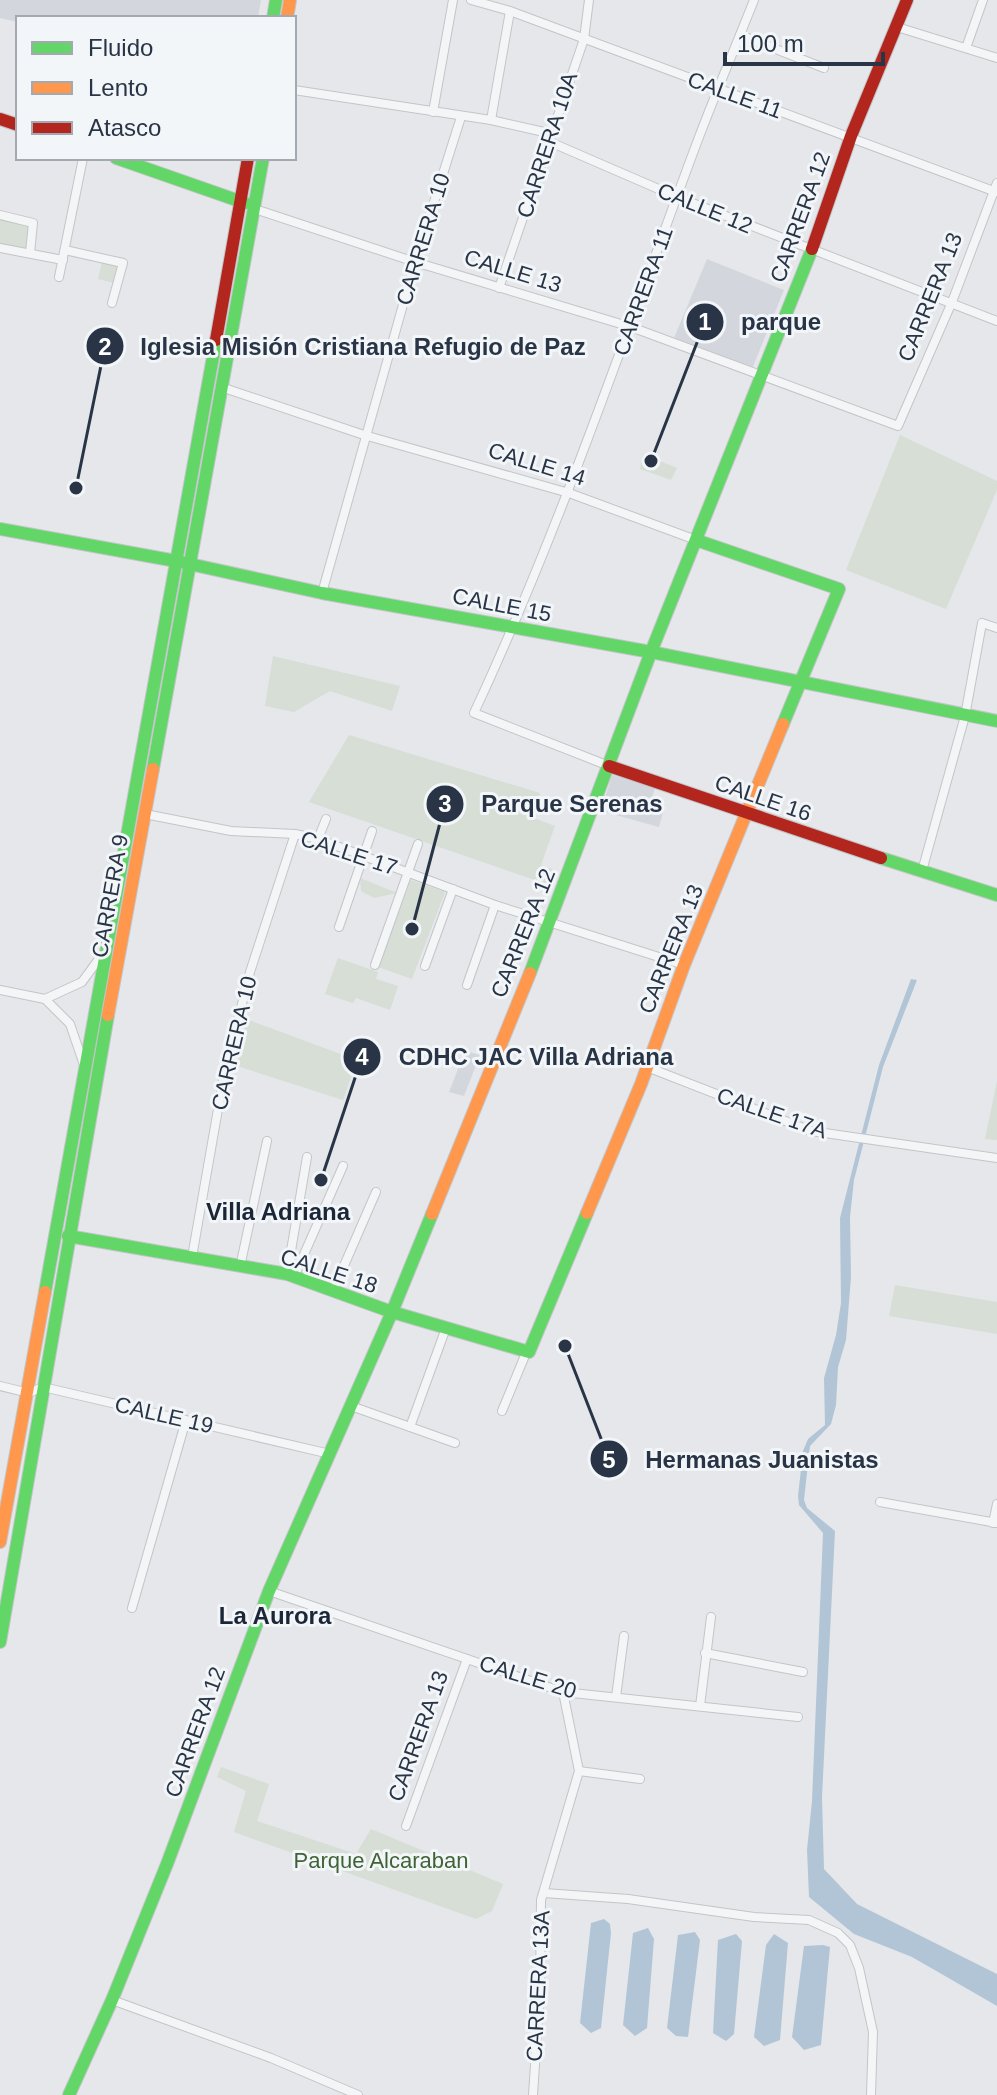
<svg xmlns="http://www.w3.org/2000/svg" width="997" height="2095" font-family="Helvetica,sans-serif">
  <style>
    .built { fill: #d3d7dd }
    .green { fill: #d6ded5 }
    .water { fill: #b2c5d6 }
    .lines { fill: none; stroke-linecap: round; stroke-linejoin: round }
    .street-casing { stroke: #c3c5c8; stroke-width: 10 }
    .fast-casing { stroke: #c3c5c8; stroke-width: 14 }
    .slow-casing { stroke: #c3c5c8; stroke-width: 14 }
    .jam-casing { stroke: #c3c5c8; stroke-width: 14 }
    .street { stroke: #f4f5f7; stroke-width: 8 }
    .fast { stroke: #63d668; stroke-width: 12 }
    .slow { stroke: #ff974d; stroke-width: 12 }
    .jam { stroke: #b3261e; stroke-width: 12 }
    .labels { text-anchor: middle; dominant-baseline: central; stroke-width: 6; stroke-linejoin: round; paint-order: stroke }
    .street-label { font-size: 22px; fill: #293546; stroke: #f3f6f9 }
    .park-label { font-size: 22px; fill: #406335; stroke: #f3f6f9 }
    .neighbourhood-label { font-size: 24px; font-weight: bold; fill: #1b2637; stroke: #f3f6f9 }
    .leader { fill: none; stroke: #293546; stroke-width: 3 }
    .callout-dot { fill: #293546; stroke: #f3f6f9; stroke-width: 3 }
    .mark-label { font-size: 24px; text-anchor: middle; font-weight: bold; fill: #fff }
    .callout-label { font-size: 24px; text-anchor: middle; font-weight: bold; fill: #293546; stroke: #f3f6f9; stroke-width: 6; stroke-linejoin: round; paint-order: stroke }
  </style>
  <rect width="100%" height="100%" fill="#e5e7ea"/>
  <g class="built">
    <polygon points="0,0 261,0 258,18 18,18 18,22 0,18"/>
    <polygon points="707,259 784,290 752,369 674,338"/>
    <polygon points="612,775 655,787 650,805 664,809 659,827 601,811"/>
    <polygon points="465,1051 480,1055 464,1096 449,1092"/>
  </g>
  <g class="green">
    <polygon points="0,218 30,224 26,249 0,244"/>
    <polygon points="102,262 118,266 114,283 98,279"/>
    <polygon points="900,435 997,481 997,490 946,609 846,570"/>
    <polygon points="643,454 677,468 671,480 640,469"/>
    <polygon points="273,656 400,686 392,711 330,691 294,712 265,706"/>
    <polygon points="349,735 540,793 531,817 555,826 541,865 557,871 552,886 309,802"/>
    <polygon points="360,878 397,893 374,898 361,891"/>
    <polygon points="411,880 445,892 412,979 378,967"/>
    <polygon points="338,958 378,972 376,979 398,986 390,1010 356,998 353,1003 325,994"/>
    <polygon points="246,1019 362,1062 361,1071 353,1071 343,1100 237,1066"/>
    <polygon points="997,1081 997,1140 985,1139"/>
    <polygon points="895,1285 997,1302 997,1334 889,1316"/>
    <polygon points="221,1767 269,1784 257,1821 356,1854 371,1829 503,1884 492,1911 476,1919 234,1832 246,1791 217,1777"/>
  </g>
  <g class="water">
    <polygon points="911,979 917,980 883,1067 854,1180 850,1217 851,1277 846,1340 838,1367 836,1405 831,1424 810,1446 804,1500 807,1508 835,1531 822,1797 824,1869 857,1904 997,1974 997,2006 912,1957 854,1934 809,1897 807,1850 812,1801 823,1533 799,1505 798,1496 803,1451 808,1439 825,1425 824,1378 836,1335 841,1303 840,1218 879,1065"/>
    <polygon points="604,1919 610,1924 611,1933 601,2028 591,2033 580,2023 591,1923"/>
    <polygon points="648,1928 654,1939 647,2028 635,2036 623,2025 633,1933"/>
    <polygon points="695,1932 700,1940 688,2037 676,2036 667,2028 678,1935"/>
    <polygon points="736,1934 742,1941 734,2034 726,2041 713,2033 718,1940"/>
    <polygon points="774,1934 788,1943 780,2040 764,2046 754,2037 766,1945"/>
    <polygon points="823,1945 830,1947 821,2045 804,2050 792,2037 804,1946"/>
  </g>
  <g class="lines">
    <g class="street-casing">
      <g id="street">
        <polyline points="471,0 510,11 996,192"/>
        <polyline points="897,27 997,58"/>
        <polyline points="740,35 824,68"/>
        <polyline points="966,48 983,0"/>
        <polyline points="294,90 491,120 553,134"/>
        <polyline points="433,112 453,0"/>
        <polyline points="491,120 510,11"/>
        <polyline points="550,142 677,197 997,321"/>
        <polyline points="255,209 415,262 631,327 898,426 952,302 997,183"/>
        <polyline points="0,215 33,223 30,253"/>
        <polyline points="0,248 63,260"/>
        <polyline points="65,250 123,263 112,303"/>
        <polyline points="59,277 83,158"/>
        <polyline points="499,288 584,39 589,0"/>
        <polyline points="221,387 364,435 569,493 696,540"/>
        <polyline points="322,593 415,262 461,117"/>
        <path d="M609,766l-135,-53c85,-182 149,-372 219,-560 19,-52 41,-102 61,-153"/>
        <polyline points="145,814 231,831 295,834 318,839 495,905 684,965"/>
        <polyline points="318,839 326,819"/>
        <polyline points="922,871 965,716 982,623 997,628"/>
        <polyline points="339,927 372,831"/>
        <polyline points="375,965 418,844"/>
        <polyline points="425,966 453,889"/>
        <polyline points="467,985 495,905"/>
        <polyline points="0,990 45,999 82,982 101,956"/>
        <polyline points="45,999 70,1024 83,1062"/>
        <polyline points="647,1067 811,1131 997,1158"/>
        <polyline points="192,1257 224,1075 250,972 295,834"/>
        <polyline points="240,1267 267,1141"/>
        <polyline points="287,1274 307,1157"/>
        <polyline points="294,1277 343,1166"/>
        <polyline points="333,1291 376,1192"/>
        <polyline points="0,1386 29,1393 43,1387 330,1454"/>
        <polyline points="351,1406 455,1443"/>
        <polyline points="502,1411 526,1353"/>
        <polyline points="410,1427 446,1328"/>
        <polyline points="880,1502 997,1523"/>
        <polyline points="993,1523 997,1504"/>
        <polyline points="269,1591 563,1692 798,1717"/>
        <polyline points="132,1608 186,1420"/>
        <polyline points="705,1653 803,1672"/>
        <polyline points="616,1697 624,1636"/>
        <polyline points="700,1706 711,1617"/>
        <polyline points="579,1771 640,1779"/>
        <polyline points="406,1826 467,1659"/>
        <polyline points="544,1893 628,1899 754,1917 809,1920 838,1933 850,1945 859,1968 873,2032 871,2095"/>
        <polyline points="112,2000 271,2058 358,2095"/>
        <polyline points="533,2095 540,1989 541,1900 579,1771 563,1692"/>
      </g>
    </g>
    <g class="fast-casing">
      <g id="fast">
        <polyline points="273,18 276,0"/>
        <polyline points="116,158 245,203"/>
        <polyline points="0,529 176,561 322,593 651,652 997,721"/>
        <polyline points="696,540 839,589 783,724"/>
        <polyline points="153,769 263,158"/>
        <polyline points="881,858 997,895"/>
        <polyline points="530,973 651,652 812,249"/>
        <polyline points="68,1236 287,1274 392,1312 529,1352 587,1213"/>
        <polyline points="45,1292 216,340"/>
        <polyline points="0,1642 108,1015"/>
        <polyline points="69,2095 112,2000 167,1864 269,1591 392,1312 432,1214"/>
      </g>
    </g>
    <g class="slow-casing">
      <g id="slow">
        <polyline points="287,18 290,0"/>
        <polyline points="108,1015 153,769"/>
        <polyline points="587,1213 641,1084 684,965 783,724"/>
        <polyline points="432,1214 530,973"/>
        <polyline points="0,1542 45,1292"/>
      </g>
    </g>
    <g class="jam-casing">
      <g id="jam">
        <polyline points="0,119 18,125"/>
        <polyline points="812,249 851,136 907,0"/>
        <polyline points="216,340 248,158"/>
        <polyline points="609,766 881,858"/>
      </g>
    </g>
    <use href="#street" class="street"/>
    <use href="#fast" class="fast"/>
    <use href="#slow" class="slow"/>
    <use href="#jam" class="jam"/>
  </g>
  <g class="labels">
    <g class="street-label">
      <text transform="translate(735 95) rotate(20)">CALLE 11</text>
      <text transform="translate(547 145) rotate(-72)">CARRERA 10A</text>
      <text transform="translate(705 208) rotate(22)">CALLE 12</text>
      <text transform="translate(800 217) rotate(-70)">CARRERA 12</text>
      <text transform="translate(423 239) rotate(-73)">CARRERA 10</text>
      <text transform="translate(513 271) rotate(17)">CALLE 13</text>
      <text transform="translate(643 291) rotate(-70)">CARRERA 11</text>
      <text transform="translate(930 297) rotate(-68)">CARRERA 13</text>
      <text transform="translate(537 464) rotate(17)">CALLE 14</text>
      <text transform="translate(502 605) rotate(11)">CALLE 15</text>
      <text transform="translate(763 798) rotate(19)">CALLE 16</text>
      <text transform="translate(349 853) rotate(18)">CALLE 17</text>
      <text transform="translate(110 896) rotate(-80)">CARRERA 9</text>
      <text transform="translate(523 933) rotate(-68)">CARRERA 12</text>
      <text transform="translate(671 949) rotate(-68)">CARRERA 13</text>
      <text transform="translate(234 1043) rotate(-77)">CARRERA 10</text>
      <text transform="translate(772 1113) rotate(19)">CALLE 17A</text>
      <text transform="translate(329 1271) rotate(18)">CALLE 18</text>
      <text transform="translate(164 1415) rotate(13)">CALLE 19</text>
      <text transform="translate(528 1677) rotate(17)">CALLE 20</text>
      <text transform="translate(195 1732) rotate(-70)">CARRERA 12</text>
      <text transform="translate(418 1736) rotate(-70)">CARRERA 13</text>
      <text transform="translate(538 1986) rotate(-87)">CARRERA 13A</text>
    </g>
    <g class="park-label">
      <text x="381" y="1860">Parque Alcaraban</text>
    </g>
    <g class="neighbourhood-label">
      <text x="278" y="1211">Villa Adriana</text>
      <text x="275" y="1615">La Aurora</text>
    </g>
  </g>
  <path class="leader" d="M651 461L705 322M76 488L105 346M412 929L445 804M321 1180L362 1057M565 1346L609 1459"/>
  <g class="callout-dot">
    <circle cx="651" cy="461" r="8"/>
    <circle cx="76" cy="488" r="8"/>
    <circle cx="412" cy="929" r="8"/>
    <circle cx="321" cy="1180" r="8"/>
    <circle cx="565" cy="1346" r="8"/>
    <circle cx="705" cy="322" r="20"/>
    <circle cx="105" cy="346" r="20"/>
    <circle cx="445" cy="804" r="20"/>
    <circle cx="362" cy="1057" r="20"/>
    <circle cx="609" cy="1459" r="20"/>
  </g>
  <g class="mark-label">
    <text x="705" y="330">1</text>
    <text x="105" y="355">2</text>
    <text x="445" y="812">3</text>
    <text x="362" y="1065">4</text>
    <text x="609" y="1468">5</text>
  </g>
  <g class="callout-label">
    <text x="781" y="330">parque</text>
    <text x="363" y="355">Iglesia Misión Cristiana Refugio de Paz</text>
    <text x="572" y="812">Parque Serenas</text>
    <text x="536" y="1065">CDHC JAC Villa Adriana</text>
    <text x="762" y="1468">Hermanas Juanistas</text>
  </g>
  <rect x="16" y="16" width="280" height="144" fill="#f3f6f9" stroke="#a2a9b1" stroke-width="2"/>
  <rect x="32" y="42" width="40" height="12" fill="#63d668" stroke="#a2a9b1" stroke-width="2"/>
  <text x="88" y="56" font-size="24" fill="#293546">Fluido</text>
  <rect x="32" y="82" width="40" height="12" fill="#ff974d" stroke="#a2a9b1" stroke-width="2"/>
  <text x="88" y="96" font-size="24" fill="#293546">Lento</text>
  <rect x="32" y="122" width="40" height="12" fill="#b3261e" stroke="#a2a9b1" stroke-width="2"/>
  <text x="88" y="136" font-size="24" fill="#293546">Atasco</text>
  <path d="M725 52v12h158v-12" fill="none" stroke="#293546" stroke-width="4"/>
  <text x="737" y="52" font-size="24" fill="#293546" stroke="#f3f6f9" stroke-width="6" paint-order="stroke">100 m</text>
</svg>
